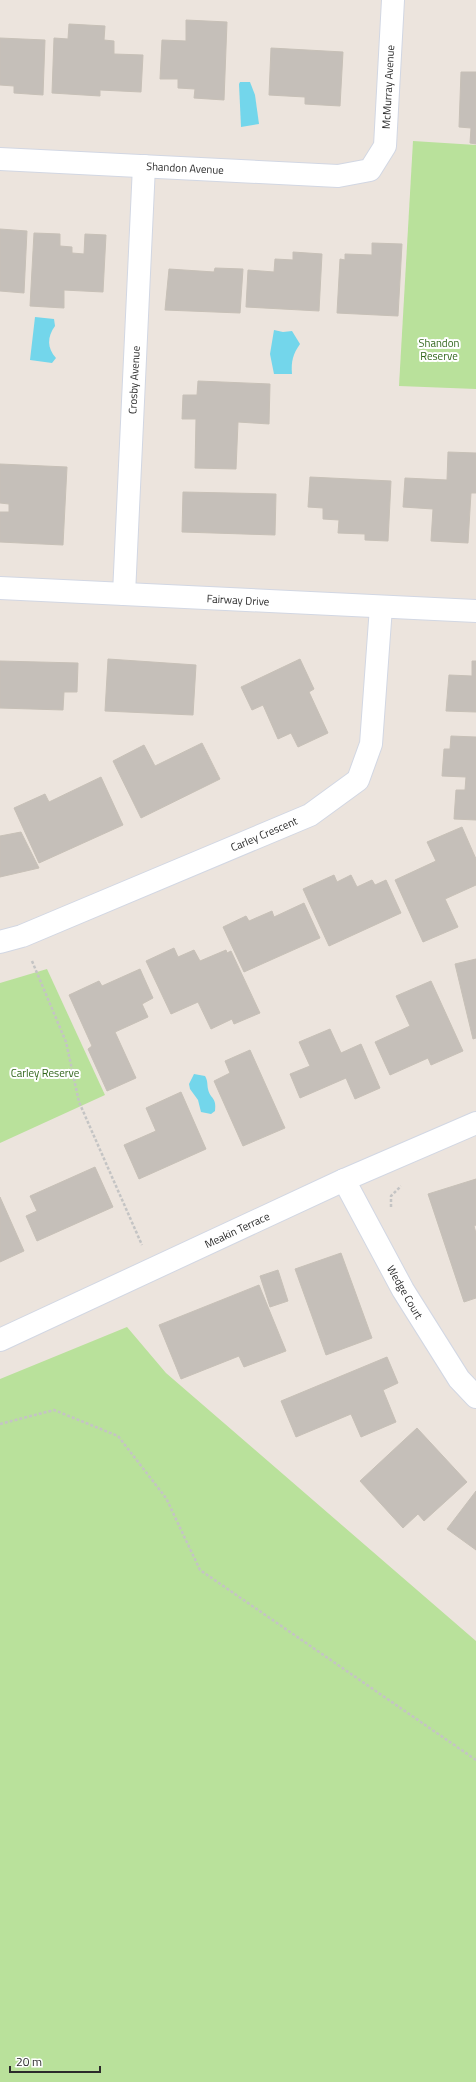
<svg xmlns="http://www.w3.org/2000/svg" width="476" height="2082" font-family="'Titillium Web',sans-serif">
  <style>
    .green { fill: #b9e19b }
    .water { fill: #73d6eb }
    .building { fill: #c5bfb9; stroke: #c7c0b7 }
    .lines { fill: none; stroke-linecap: round; stroke-linejoin: round }
    .minor-casing { stroke: #d2d7e3; stroke-width: 24 }
    .path { stroke: #c4c4c4; stroke-width: 2.5; stroke-dasharray: 3 2; stroke-linecap: butt }
    .minor { stroke: #fff; stroke-width: 22 }
    .labels { text-anchor: middle; dominant-baseline: central; stroke-width: 4; stroke-linejoin: round; paint-order: stroke }
    .street-label { font-size: 11px; fill: #2b2b2b; stroke: #fff }
    .park-label { font-size: 11px; fill: #32661c; stroke: #fff }
  </style>
  <rect width="100%" height="100%" fill="#ece4dd"/>
  <g class="green">
    <polygon points="413,141 476,145 476,389 399,386"/>
    <polygon points="47,969 105,1095 0,1143 0,983"/>
    <polygon points="127,1327 166,1373 476,1641 476,2082 0,2082 0,1379"/>
  </g>
  <g class="water">
    <polygon points="240,82 250,82 255,95 259,124 241,127 239,84"/>
    <path d="M35,317l19,2 1,7c-8,11 -8,22 1,32l-4,5 -22,-3z"/>
    <path d="M274,330l9,2 9,-1 8,13c-7,10 -9,17 -8,30h-18l-4,-20z"/>
    <path d="M194,1074l11,2c3,5 2,8 3,13 2,10 9,8 7,22l-4,3 -10,-2 -3,-12 -8,-11 -1,-5z"/>
  </g>
  <g class="building">
    <polygon points="186,20 227,22 224,100 194,98 195,89 178,88 178,79 160,79 162,40 186,41"/>
    <polygon points="69,24 105,26 104,40 114,41 114,54 143,55 141,92 100,90 100,96 52,93 54,38 68,39"/>
    <polygon points="0,38 45,40 43,95 14,93 14,86 0,85"/>
    <polygon points="271,48 343,52 340,106 305,104 305,97 269,95"/>
    <polygon points="461,72 476,72 476,144 470,143 471,128 459,127"/>
    <polygon points="0,229 27,231 24,293 0,291"/>
    <polygon points="34,233 60,234 60,246 72,247 72,253 84,254 85,234 106,235 103,292 64,290 64,308 30,306"/>
    <polygon points="372,243 402,244 398,316 337,313 340,259 345,260 345,254 372,255"/>
    <polygon points="293,252 322,254 319,311 246,307 248,270 274,272 275,259 293,260"/>
    <polygon points="215,268 243,269 240,313 165,310 169,269 214,272"/>
    <polygon points="198,381 270,384 269,424 238,422 236,469 195,468 196,419 182,419 183,395 197,395"/>
    <polygon points="448,452 476,453 476,493 471,493 468,543 431,541 433,509 403,507 405,478 447,480"/>
    <polygon points="0,464 67,467 63,545 0,542 0,512 9,512 9,504 0,503"/>
    <polygon points="310,477 391,481 388,541 365,540 365,534 338,533 339,520 323,519 323,508 308,507"/>
    <polygon points="183,492 276,494 275,535 182,532"/>
    <polygon points="108,659 196,665 193,715 105,711"/>
    <polygon points="300,659 314,689 309,692 328,733 298,747 291,733 278,739 263,705 252,710 241,687"/>
    <polygon points="0,661 78,663 77,692 64,692 63,710 0,708"/>
    <polygon points="472,661 476,661 476,712 446,711 449,675 472,676"/>
    <polygon points="451,736 476,737 476,820 454,819 456,790 465,790 466,777 442,776 444,749 450,749"/>
    <polygon points="202,743 220,779 141,818 113,761 144,745 155,766"/>
    <polygon points="101,777 123,825 39,863 14,808 45,794 49,802"/>
    <polygon points="462,827 476,859 476,885 445,899 458,927 423,942 395,880 436,861 427,842"/>
    <polygon points="21,832 39,868 0,877 0,836"/>
    <polygon points="334,875 337,882 351,875 357,887 372,880 375,885 386,880 401,913 329,946 303,889"/>
    <polygon points="304,903 320,938 244,972 223,927 246,916 249,921 272,911 274,917"/>
    <polygon points="174,948 178,957 194,950 200,961 226,950 227,953 231,951 260,1013 234,1024 232,1019 211,1029 198,1002 171,1014 146,961"/>
    <polygon points="476,959 476,1038 473,1039 455,964"/>
    <polygon points="140,969 153,998 142,1004 148,1017 115,1032 136,1078 107,1091 88,1049 92,1046 69,995 99,981 102,986"/>
    <polygon points="431,981 463,1051 431,1065 428,1058 390,1075 375,1042 410,1026 396,996"/>
    <polygon points="330,1029 341,1053 361,1044 380,1088 355,1099 346,1078 300,1098 290,1074 310,1066 299,1042"/>
    <polygon points="250,1050 285,1128 243,1146 214,1081 230,1073 225,1061"/>
    <polygon points="181,1092 206,1149 139,1179 124,1145 156,1131 146,1108"/>
    <polygon points="95,1167 113,1207 37,1241 26,1216 37,1211 30,1196"/>
    <polygon points="476,1179 476,1225 474,1226 476,1233 476,1298 464,1302 428,1194"/>
    <polygon points="0,1197 24,1251 0,1262"/>
    <polygon points="341,1253 372,1338 326,1355 295,1269"/>
    <polygon points="278,1270 288,1301 270,1307 260,1276"/>
    <polygon points="259,1285 286,1351 244,1367 239,1356 181,1379 159,1325"/>
    <polygon points="387,1357 398,1383 383,1390 396,1422 361,1437 351,1414 296,1437 281,1401"/>
    <polygon points="417,1428 467,1482 424,1521 418,1514 403,1528 360,1481"/>
    <polygon points="476,1491 476,1550 447,1529"/>
  </g>
  <g class="lines">
    <g class="minor-casing">
      <g id="minor">
        <polyline points="0,159 338,176 370,170 385,146 393,0"/>
        <polyline points="0,588 476,611"/>
        <polyline points="124,594 144,166"/>
        <polyline points="0,942 22,936 310,815 358,780 371,744 381,607"/>
        <polyline points="344,1180 403,1290 459,1379 476,1397"/>
        <polyline points="0,1340 344,1180 476,1123"/>
      </g>
    </g>
    <g class="path">
      <polyline points="32,961 66,1042 79,1102 142,1245"/>
      <polyline points="391,1207 391,1196 401,1186"/>
      <polyline points="0,1424 54,1410 118,1436 166,1498 200,1570 476,1760"/>
    </g>
    <use href="#minor" class="minor"/>
  </g>
  <g class="labels">
    <g class="street-label">
      <text transform="translate(388 87) rotate(-87)">McMurray Avenue</text>
      <text transform="translate(185 168) rotate(3)">Shandon Avenue</text>
      <text transform="translate(134 380) rotate(-87)">Crosby Avenue</text>
      <text transform="translate(238 600) rotate(3)">Fairway Drive</text>
      <text transform="translate(264 834) rotate(-23)">Carley Crescent</text>
      <text transform="translate(237 1230) rotate(-25)">Meakin Terrace</text>
      <text transform="translate(405 1292) rotate(60)">Wedge Court</text>
    </g>
    <g class="park-label">
      <text x="439" y="343">Shandon<tspan x="439" dy="13">Reserve</tspan></text>
      <text x="45" y="1073">Carley Reserve</text>
    </g>
  </g>
  <path d="M10 2066v6h90v-6" fill="none" stroke="#2b2b2b" stroke-width="2"/>
  <text x="16" y="2066" font-size="12" fill="#2b2b2b" stroke="#ffffff" stroke-width="3" paint-order="stroke">20 m</text>
</svg>
